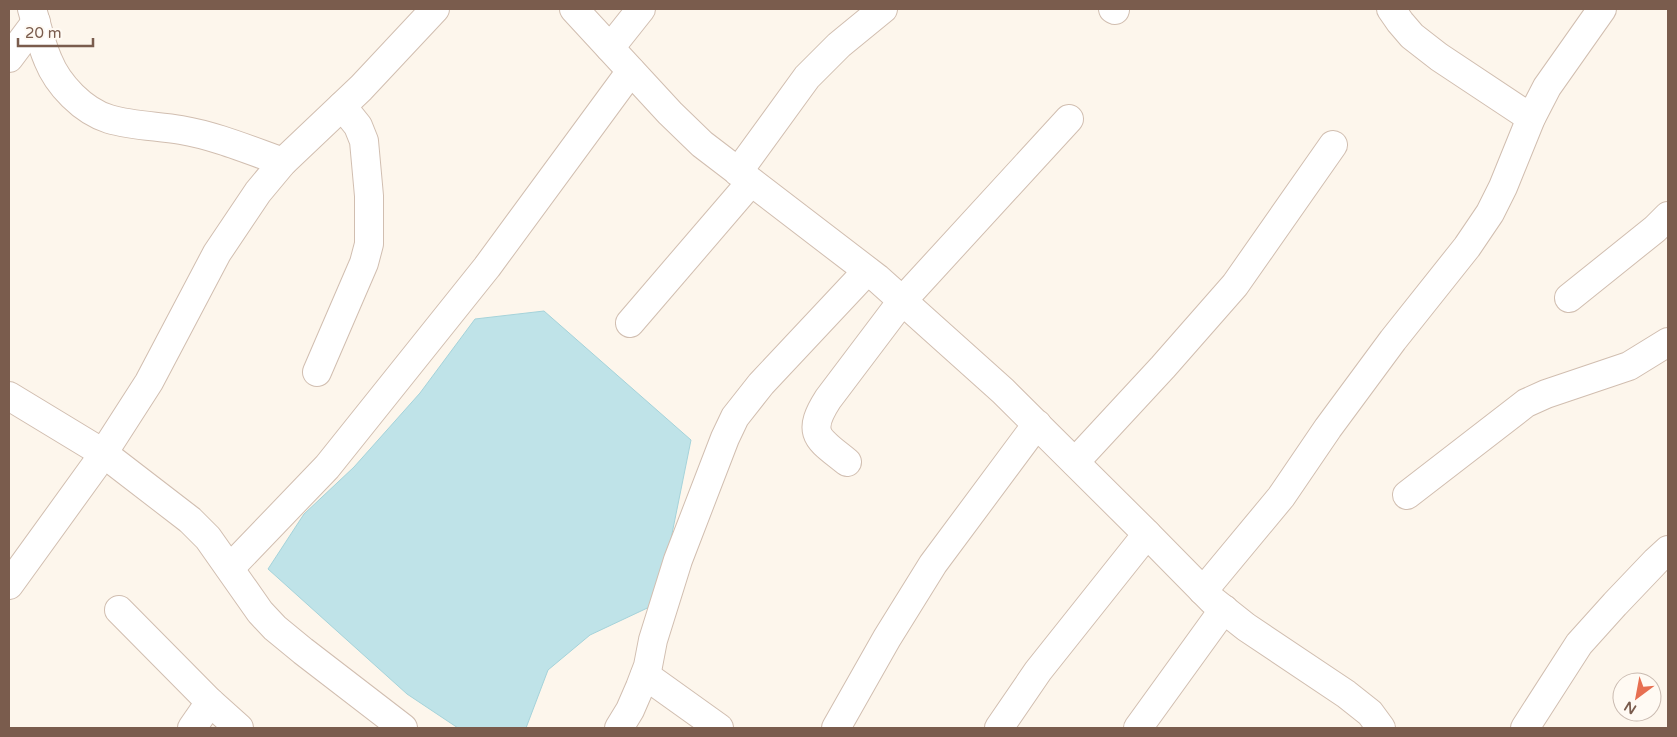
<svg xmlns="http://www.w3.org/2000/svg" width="1677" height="737" font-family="'Varela Round',sans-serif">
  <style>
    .water { fill: #bfe3e8; stroke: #a5d3da }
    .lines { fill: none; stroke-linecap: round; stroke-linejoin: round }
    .minor-casing { stroke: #d1beb0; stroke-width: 30 }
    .minor { stroke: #fff; stroke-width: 28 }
  </style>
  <rect width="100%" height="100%" fill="#fdf6ec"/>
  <polygon class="water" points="544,311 691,440 658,603 590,635 548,670 526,728 458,728 407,694 268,569 304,514 354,467 420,393 475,319"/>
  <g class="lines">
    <g class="minor-casing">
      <g id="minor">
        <path d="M32,9c5,17 9,35 16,51 10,25 35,51 61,59 24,7 48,7 72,11 35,6 68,20 102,32"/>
        <polyline points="574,9 670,113 702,144 877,278 1003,391 1147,534 1038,671 999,728"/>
        <polyline points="1113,9 1115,10"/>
        <polyline points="1391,9 1400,22 1412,36 1439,57 1531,118"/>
        <polyline points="610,48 641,9"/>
        <polyline points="9,58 36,22"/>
        <polyline points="738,172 807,77 839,45 883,9"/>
        <polyline points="1569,298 1655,229 1668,216"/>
        <polyline points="630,323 751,182"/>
        <polyline points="317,372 364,263 369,244 369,196 364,141 358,126 342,106"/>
        <polyline points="9,396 103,453 190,520 208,538 260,612 275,628 303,651 403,728"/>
        <path d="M847,462c-28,-23 -42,-27 -19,-63l74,-98 167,-182"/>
        <polyline points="1075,462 1163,367 1235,285 1333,145"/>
        <polyline points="1407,495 1526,403 1546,394 1629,366 1668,342"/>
        <polyline points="1147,534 1212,600 1246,627 1346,694 1370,713 1381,728"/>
        <polyline points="230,568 327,467 487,267 631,71"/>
        <polyline points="9,585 95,466 149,382 217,253 258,192 283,162 361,88 435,9"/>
        <polyline points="1203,591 1281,497 1328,428 1393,340 1467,247 1490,213 1503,187 1531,118 1547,87 1602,9"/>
        <polyline points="119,610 210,702 239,728"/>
        <polyline points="645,675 719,728"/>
        <polyline points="192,728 210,702"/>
        <polyline points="619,728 630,710 640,687 648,666 653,640 678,560 725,438 735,417 761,384 867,271"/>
        <polyline points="836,728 887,638 933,564 1037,424"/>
        <polyline points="1138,728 1224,609"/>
        <polyline points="1525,728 1579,644 1615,604 1656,561 1668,550"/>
      </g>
    </g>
    <use href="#minor" class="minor"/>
  </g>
  <rect width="1677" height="737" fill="none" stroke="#7a5c4d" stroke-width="20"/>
  <g transform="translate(1637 697) rotate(212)"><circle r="24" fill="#fffaf3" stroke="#cabbb1"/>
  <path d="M0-4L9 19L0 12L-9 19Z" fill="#e76f51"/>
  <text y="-8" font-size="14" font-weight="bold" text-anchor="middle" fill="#7a5c4d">N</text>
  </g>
  <path d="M18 38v8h75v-8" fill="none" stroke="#7a5c4d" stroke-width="2.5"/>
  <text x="25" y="38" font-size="15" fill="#7a5c4d" stroke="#fffaf3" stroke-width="4" paint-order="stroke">20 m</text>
</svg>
